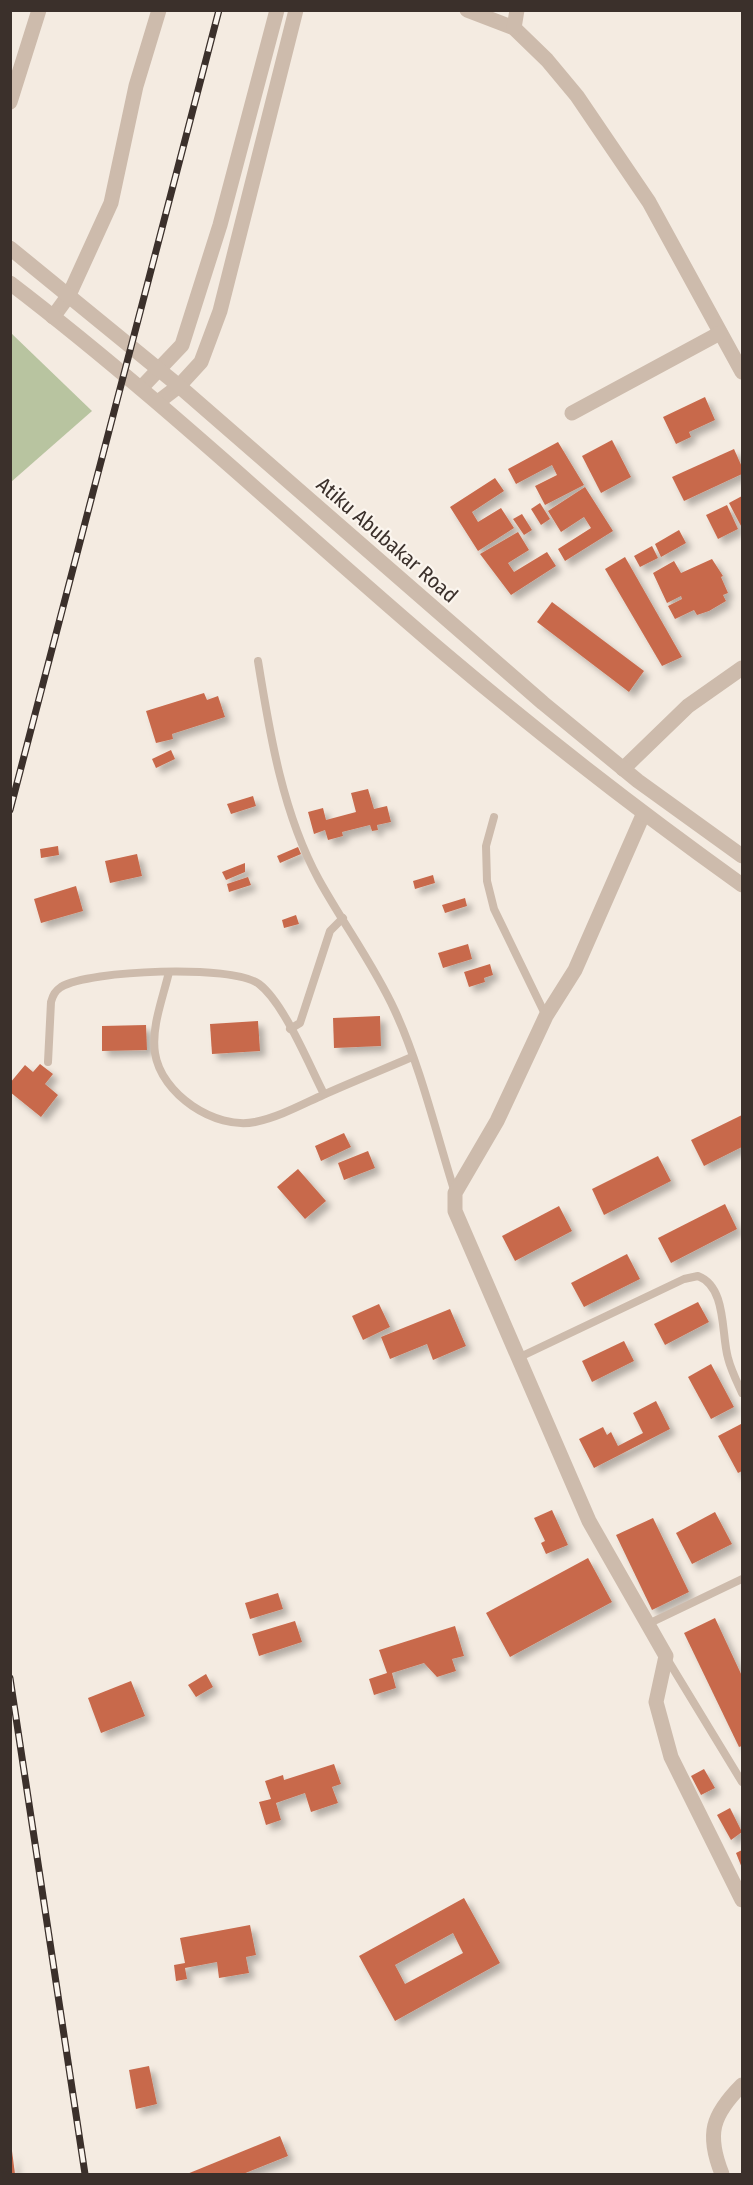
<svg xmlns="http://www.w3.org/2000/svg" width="753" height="2185" font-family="'Fira Sans Condensed',sans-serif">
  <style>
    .green { fill: #b8c4a0 }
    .building { fill: #c8694b; fill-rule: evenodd; filter: url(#shadow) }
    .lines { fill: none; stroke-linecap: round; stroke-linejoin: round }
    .service { stroke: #cdbbac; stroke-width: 8 }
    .minor { stroke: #cdbbac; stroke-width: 15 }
    .tertiary { stroke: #cdbbac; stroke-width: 15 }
    .rail-casing { stroke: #3b302b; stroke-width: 7 }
    .rail { stroke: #fbf5ee; stroke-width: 4.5; stroke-dasharray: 14; stroke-linecap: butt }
    .labels { text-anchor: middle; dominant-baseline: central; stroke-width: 4.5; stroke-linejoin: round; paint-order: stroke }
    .street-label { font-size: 21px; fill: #3b302b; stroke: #fbf5ee }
  </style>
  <defs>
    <filter id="shadow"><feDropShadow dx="5.5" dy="5.5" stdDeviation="3" flood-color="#0004"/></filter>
  </defs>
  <rect width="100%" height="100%" fill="#f4ebe1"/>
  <polygon class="green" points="11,333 92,411 11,482 10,482"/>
  <g class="building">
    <polygon points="705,397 715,420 689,432 691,437 676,444 663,417"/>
    <polygon points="612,440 631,477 601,493 582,456"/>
    <polygon points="558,442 584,485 545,505 535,486 557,475 552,465 516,484 508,469"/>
    <polygon points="734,449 742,467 742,474 684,501 672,477"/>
    <polygon points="495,478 504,491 472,512 478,522 501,508 514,528 478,551 450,507"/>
    <polygon points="585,487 613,531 565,561 558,549 591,528 584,517 561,532 548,511"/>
    <polygon points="742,496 742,525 741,526 729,503"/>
    <polygon points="540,503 550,519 541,525 531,509"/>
    <polygon points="727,505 738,529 718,539 706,515"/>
    <polygon points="522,514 532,530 524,535 513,519"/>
    <polygon points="679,530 686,543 661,557 655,544"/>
    <polygon points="518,532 529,550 508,563 514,572 547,552 556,566 511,595 480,554"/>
    <polygon points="652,546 658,558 640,567 634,556"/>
    <polygon points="625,557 682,657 662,666 605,569"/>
    <polygon points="712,559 723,576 721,577 728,593 723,595 726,601 709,611 697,615 694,610 675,619 668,606 682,599 681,596 667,603 653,573 674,561 681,573"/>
    <polygon points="552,602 644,671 629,692 537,622"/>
    <polygon points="204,693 207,700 218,696 225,717 172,734 173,739 156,743 146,711"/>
    <polygon points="171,750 175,759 156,768 152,759"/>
    <polygon points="368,789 374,809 387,806 391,822 377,825 378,830 372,831 370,825 342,832 343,836 328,840 325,830 314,834 308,812 323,808 326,820 356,812 351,793"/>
    <polygon points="253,796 256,806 231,814 227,804"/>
    <polygon points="58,846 59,855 41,858 40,849"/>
    <polygon points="298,847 301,854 280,863 277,856"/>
    <polygon points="137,854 142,876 110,883 105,861"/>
    <polygon points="245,863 245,872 226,880 222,872"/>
    <polygon points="433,875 435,883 415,889 413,881"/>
    <polygon points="248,877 251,885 229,892 227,884"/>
    <polygon points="76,886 83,911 41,923 34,899"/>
    <polygon points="465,898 467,906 445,913 442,905"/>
    <polygon points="296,915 299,924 284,928 282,920"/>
    <polygon points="468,944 472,959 443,968 438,953"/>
    <polygon points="490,964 493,975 484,978 485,982 469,987 464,972"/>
    <polygon points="380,1016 381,1046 334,1048 333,1018"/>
    <polygon points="258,1021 260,1051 212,1054 210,1024"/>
    <polygon points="146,1025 147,1050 102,1051 102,1026"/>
    <polygon points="40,1064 53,1074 45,1084 58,1095 41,1117 10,1092 10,1083 25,1065 33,1072"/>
    <polygon points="742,1115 742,1147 704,1166 691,1140"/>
    <polygon points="344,1133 351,1147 321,1161 315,1146"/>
    <polygon points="368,1151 375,1168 344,1180 338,1163"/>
    <polygon points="658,1156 671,1181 604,1215 592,1189"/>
    <polygon points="298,1169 326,1201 305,1219 277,1187"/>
    <polygon points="725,1204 737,1229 671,1263 658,1238"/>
    <polygon points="559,1206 572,1231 515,1261 502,1236"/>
    <polygon points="627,1254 640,1279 584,1307 571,1283"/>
    <polygon points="698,1302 709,1322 665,1345 654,1324"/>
    <polygon points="379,1304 390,1327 363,1340 352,1316"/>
    <polygon points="450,1309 466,1346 433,1360 427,1344 390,1359 381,1337"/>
    <polygon points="624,1341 634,1361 592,1382 582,1361"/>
    <polygon points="711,1364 734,1407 711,1419 688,1377"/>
    <polygon points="656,1401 670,1429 594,1468 579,1439 603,1427 607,1435 611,1432 618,1446 643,1433 633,1413"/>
    <polygon points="741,1424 742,1471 738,1473 718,1436"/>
    <polygon points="552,1510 568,1545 546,1554 541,1543 545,1541 534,1518"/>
    <polygon points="715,1512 732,1544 692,1564 676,1533"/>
    <polygon points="653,1518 689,1592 652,1610 616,1535"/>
    <polygon points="588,1558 612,1602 510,1657 486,1613"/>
    <polygon points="278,1593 283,1609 250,1619 245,1603"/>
    <polygon points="715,1618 742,1676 742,1746 739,1747 684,1633"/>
    <polygon points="295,1621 302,1642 259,1656 252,1634"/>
    <polygon points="455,1626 464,1656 452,1659 456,1671 437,1677 424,1663 392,1673 396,1688 374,1695 369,1679 387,1673 379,1650"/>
    <polygon points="206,1674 213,1687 196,1697 188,1685"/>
    <polygon points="131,1681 145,1716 101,1733 88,1698"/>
    <polygon points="334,1764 341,1784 332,1787 338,1803 311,1812 305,1793 276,1803 281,1820 266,1825 259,1802 271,1799 265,1781 283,1775 284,1780"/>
    <polygon points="704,1769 715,1788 701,1795 691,1776"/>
    <polygon points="730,1808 742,1832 731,1840 717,1815"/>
    <polygon points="742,1850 742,1868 736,1853"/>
    <path d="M464,1898l36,65 -105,58 -36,-65zM453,1933l10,20 -58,31 -10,-19z"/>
    <polygon points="250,1925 256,1955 246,1957 249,1973 219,1978 217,1962 185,1968 187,1979 176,1981 174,1965 185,1963 180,1938"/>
    <polygon points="149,2066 157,2104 136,2109 129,2070"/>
    <polygon points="280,2136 288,2156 243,2174 187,2174"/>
    <polygon points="12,2151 15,2174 10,2174"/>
  </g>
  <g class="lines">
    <g class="service">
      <path d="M258,661c12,75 25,153 61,219 25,45 55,85 76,131 25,54 42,125 60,182"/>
      <polyline points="494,817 486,846 487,881 494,909 546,1016"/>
      <path d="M169,972c-6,26 -18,55 -14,81 6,41 60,77 100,69 24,-5 46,-17 68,-27 29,-13 59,-25 89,-38"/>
      <polyline points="290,1029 300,1023 330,931 343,918"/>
      <path d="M48,1062l3,-60c2,-7 4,-11 10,-15 29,-17 171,-23 198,-3 25,19 50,81 65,110"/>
      <path d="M520,1357l164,-78 14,-3c29,11 23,58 30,82 3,12 9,24 14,35"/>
      <polyline points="648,1624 742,1579"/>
      <polyline points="666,1657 742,1782"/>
    </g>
    <g class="minor">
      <polyline points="467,10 514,28 547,60 577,96 649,202 742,372"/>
      <polyline points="514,28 517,10"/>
      <polyline points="10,102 39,10"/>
      <polyline points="53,317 69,295 111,203 136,86 159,10"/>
      <polyline points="141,388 182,345 220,225 277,10"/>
      <polyline points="158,402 179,386 201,362 220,311 296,10"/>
      <polyline points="572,413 720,333"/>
      <polyline points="623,769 688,706 742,668"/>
      <polyline points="643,815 575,970 546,1016 497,1121 455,1193 455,1211 589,1521 666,1656 656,1702 671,1757 742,1900"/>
      <path d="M722,2174c-16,-40 -10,-59 20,-89"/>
    </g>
    <g class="tertiary">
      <polyline points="10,248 179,386 543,703 638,781 742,856"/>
      <path d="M10,283c152,116 290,248 435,371 97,82 195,158 297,231"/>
    </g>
    <g class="rail-casing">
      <g id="rail">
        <polyline points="10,810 219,10"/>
        <polyline points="10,1678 85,2174"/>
      </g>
    </g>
    <use href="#rail" class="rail"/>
  </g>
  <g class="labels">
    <g class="street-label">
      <text transform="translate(387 540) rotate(41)">Atiku Abubakar Road</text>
    </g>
  </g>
  <rect width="753" height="2185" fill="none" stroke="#3b302b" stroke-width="24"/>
</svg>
